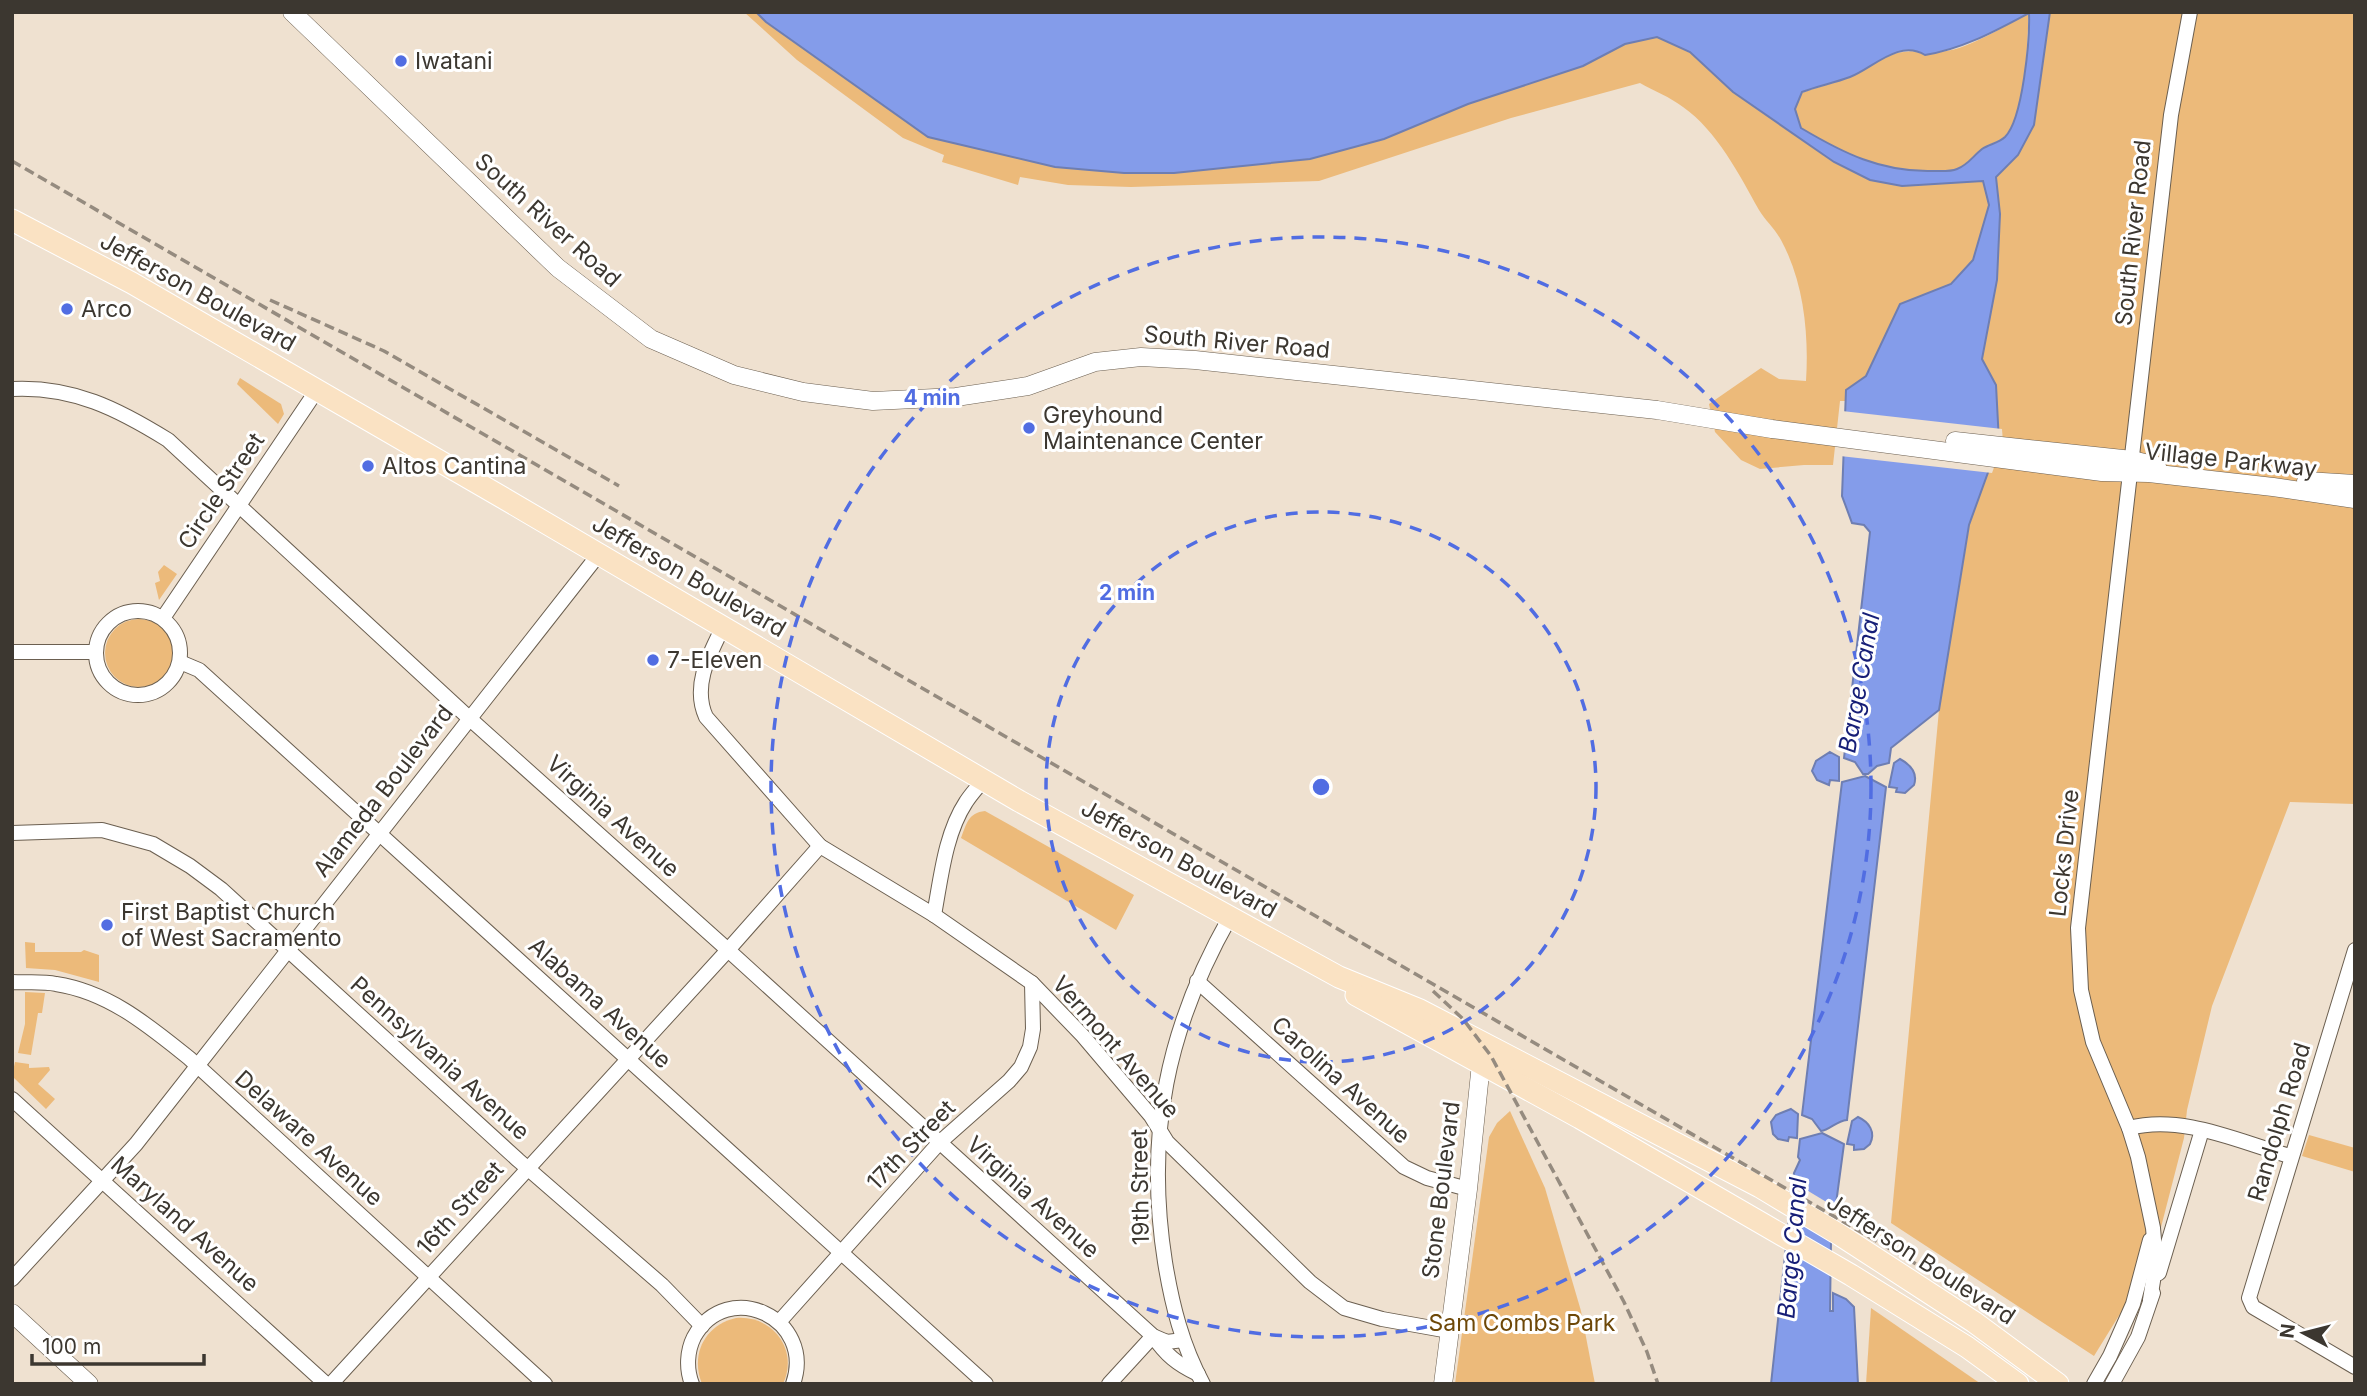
<svg xmlns="http://www.w3.org/2000/svg" width="2367" height="1396" font-family="Inter,sans-serif">
  <style>
    .green { fill: #ecba7a }
    .water { fill: #849cea; stroke: #6e7eb2; stroke-width: 2; fill-rule: evenodd }
    .pier { fill: #efe1d0 }
    .lines { fill: none; stroke-linecap: round; stroke-linejoin: round }
    .minor-casing { stroke: #6b5f50; stroke-width: 16 }
    .tertiary-casing { stroke: #6b5f50; stroke-width: 19 }
    .primary-casing { stroke: #fff; stroke-width: 23 }
    .minor { stroke: #fff; stroke-width: 14 }
    .tertiary { stroke: #fff; stroke-width: 18 }
    .primary { stroke: #fae2c3; stroke-width: 21 }
    .rail { stroke: #958b7f; stroke-width: 3.5; stroke-dasharray: 10 5; stroke-linecap: butt }
    .ring { fill: none; stroke: #516de2; stroke-width: 3.5; stroke-dasharray: 12 9 }
    .poi-dot { fill: #516de2; stroke: #fff; stroke-width: 2.5 }
    .labels { text-anchor: middle; dominant-baseline: central; stroke-width: 6; stroke-linejoin: round; paint-order: stroke }
    .poi-label { font-size: 23px; fill: #3c3730; stroke: #fff; text-anchor: start }
    .street-label { font-size: 23px; fill: #3c3730; stroke: #fff }
    .park-label { font-size: 23px; fill: #6e4808; stroke: #fff }
    .water-label { font-size: 24px; font-style: italic; fill: #161e77; stroke: #fff }
    .centre { fill: #516de2; stroke: #fff; stroke-width: 3.5 }
    .ring-label { font-size: 21px; text-anchor: middle; font-weight: bold; fill: #516de2; stroke: #fff; stroke-width: 6; stroke-linejoin: round; paint-order: stroke }
  </style>
  <rect width="100%" height="100%" fill="#efe1d0"/>
  <g class="green">
    <path d="M744,12h12l10,10 162,115 196,36h50l137,-14 73,-20 84,-35 115,-38 42,-22 32,-7 33,15 43,40 101,70 68,24 81,-5 6,24 -16,55 -22,24 -51,20 -34,72 -20,14v11h-6l-7,64h-29l-44,4 -19,-9 -26,-28 -6,-28 52,-36 18,11 27,2c3,-46 -2,-99 -25,-141 -6,-11 -16,-20 -22,-30 -20,-36 -42,-79 -76,-103 -13,-10 -29,-16 -43,-24l-129,35 -192,63 -188,6 -63,-2 -48,-8 -2,8 -76,-23 2,-7 -41,-17 -106,-78z"/>
    <polygon points="2050,12 2355,12 2355,804 2290,802 2212,1006 2187,1110 2184,1138 2152,1262 2094,1356 1891,1223 1939,710 1970,522 1999,442 1996,385 1982,359 1997,280 2000,214 1996,177 2018,155 2034,125"/>
    <path d="M2029,13c-3,37 -1,81 -18,115 -7,14 -18,13 -29,21 -9,7 -14,16 -25,20 -7,3 -18,2 -26,2 -52,1 -87,-18 -130,-43l-6,-19 7,-16c16,-7 39,-11 52,-18 14,-8 27,-18 43,-22 17,-4 32,0 49,-2 22,-2 62,-27 83,-38z"/>
    <polygon points="240,378 281,404 284,414 278,424 237,384"/>
    <polygon points="164,565 177,574 159,600 155,583 160,581 158,572"/>
    <circle cx="139" cy="653" r="34"/>
    <path d="M985,811l149,84 -18,35 -155,-92c6,-15 7,-25 24,-27z"/>
    <polygon points="25,942 35,943 35,952 81,952 84,950 99,955 99,982 55,970 26,968"/>
    <polygon points="25,992 45,993 42,1013 38,1013 31,1055 18,1053 25,1024"/>
    <polygon points="15,1062 29,1064 29,1068 49,1067 50,1070 38,1084 55,1099 46,1109 12,1076"/>
    <polygon points="1510,1111 1545,1188 1581,1311 1595,1384 1455,1384 1489,1137 1497,1123"/>
    <polygon points="2309,1135 2355,1148 2355,1172 2302,1156"/>
    <polygon points="1871,1308 1981,1384 1866,1384"/>
    <path d="M736,1318c37,-3 63,32 47,66h-81c-12,-30 3,-59 34,-66z"/>
  </g>
  <g class="water">
    <path d="M756,12h1294l-16,113 -16,30 -22,22 4,37 -3,66 -15,79 14,26 3,57 -30,83 -30,185 -48,38 -2,15 -12,3 -9,8h-5l-8,-12 -11,-4 26,-226 -6,-7 -12,-2 -10,-27 4,-106 20,-14 34,-72 51,-20 22,-24 16,-55 -6,-24 -81,5 -32,-6 -36,-18 -101,-70 -43,-40 -33,-15 -32,7 -42,22 -115,38 -84,35 -74,20 -136,14h-50l-69,-6 -127,-30 -162,-115zM2029,13c1,25 -6,106 -24,124 -6,6 -16,7 -23,12 -9,7 -14,16 -25,20 -7,3 -18,2 -26,2 -50,1 -88,-18 -130,-43l-6,-19 7,-17c16,-6 32,-9 48,-15 23,-9 49,-38 75,-22 38,-6 70,-24 104,-42z"/>
    <polygon points="1830,752 1839,757 1839,781 1830,780 1829,785 1817,780 1812,771 1816,761"/>
    <path d="M1900,759c11,6 18,14 14,26l-9,8 -9,-1 1,-4 -8,-1 5,-24z"/>
    <path d="M1865,776l21,11 -39,333c-11,1 -17,10 -26,11l-9,-12 -10,-4 40,-333z"/>
    <polygon points="1791,1109 1798,1114 1797,1138 1789,1137 1788,1141 1778,1139 1773,1134 1771,1122 1776,1115"/>
    <path d="M1858,1117c11,5 18,15 12,27l-6,5 -10,1v-5l-7,-1 5,-23z"/>
    <polygon points="1822,1133 1844,1144 1831,1241 1830,1311 1833,1311 1833,1293 1846,1299 1854,1307 1858,1384 1771,1384 1794,1173 1800,1160 1798,1157 1800,1139"/>
  </g>
  <g class="pier">
    <polygon points="1842,411 2002,429 2003,443 1992,473 1840,456"/>
    <polygon points="1790,1180 1838,1209 1834,1241 1787,1213"/>
  </g>
  <g class="lines">
    <g class="minor-casing">
      <g id="minor">
        <path d="M12,389c61,-3 106,20 156,51l301,278 259,232 425,386 14,6 16,-2"/>
        <circle cx="138" cy="653" r="42"/>
        <polyline points="163,618 317,390"/>
        <path d="M723,627c-14,28 -31,59 -17,90l114,129 114,69 98,68 51,53 68,80 16,26 143,140 34,26 38,11 67,12"/>
        <polyline points="12,652 96,652"/>
        <polyline points="180,662 199,670 986,1384"/>
        <polyline points="12,833 102,830 153,844 190,866 221,889 518,1160 662,1285 702,1326"/>
        <path d="M934,915c7,-37 11,-81 32,-113 5,-8 12,-15 17,-22"/>
        <polyline points="2355,950 2249,1298 2253,1307 2355,1367"/>
        <polyline points="1197,981 1404,1167 1427,1178 1468,1189"/>
        <path d="M12,982c15,1 30,-1 44,2 53,8 93,42 133,74l356,326"/>
        <polyline points="12,1099 326,1384"/>
        <path d="M2129,1128c54,-14 110,14 161,28"/>
        <polyline points="2159,1273 2202,1130"/>
        <polyline points="12,1279 136,1144 599,554"/>
        <polyline points="2150,1300 2156,1262 2153,1228 2138,1157 2129,1128 2093,1042 2081,990 2078,928 2171,115 2190,12"/>
        <polyline points="779,1322 939,1143 1009,1081 1021,1067 1030,1047 1033,1029 1032,983"/>
        <polyline points="331,1384 728,950 820,846"/>
        <path d="M692,1384c-6,-15 -5,-33 2,-47 33,-60 122,-19 99,47"/>
        <path d="M1109,1384l44,-48c13,19 24,28 45,38"/>
        <path d="M1203,1384c-21,-39 -31,-79 -38,-122 -20,-127 2,-234 65,-345"/>
        <polyline points="2094,1384 2110,1356 2133,1304 2150,1240"/>
        <polyline points="2112,1384 2138,1337 2153,1293"/>
      </g>
    </g>
    <g class="tertiary-casing">
      <g id="tertiary">
        <polyline points="292,12 558,268 651,339 734,375 803,392 873,401 956,397 1028,386 1095,362 1141,357 1195,360 1657,410 1772,429 2102,472 2149,473 2273,487 2355,499"/>
        <polyline points="1955,441 2132,460 2157,466"/>
        <polyline points="2306,481 2355,484"/>
        <polyline points="12,1313 89,1384"/>
        <polyline points="1443,1384 1468,1189 1482,1054"/>
      </g>
    </g>
    <g class="primary-casing">
      <g id="primary">
        <polyline points="12,220 132,283 505,499 1019,801 1339,977 1420,1010 1760,1187 1840,1235 1974,1322 2058,1384"/>
        <polyline points="1356,995 1580,1118 1851,1275 1967,1347 2018,1384"/>
      </g>
    </g>
    <use href="#minor" class="minor"/>
    <use href="#tertiary" class="tertiary"/>
    <use href="#primary" class="primary"/>
    <g class="rail">
      <polyline points="12,161 1968,1294"/>
      <polyline points="270,300 384,351 619,486"/>
      <polyline points="1433,991 1463,1019 1491,1056 1624,1302 1647,1352 1658,1384"/>
    </g>
  </g>
  <g class="ring">
    <circle cx="1321" cy="787" r="275"/>
    <circle cx="1321" cy="787" r="550"/>
  </g>
  <g class="poi-dot">
    <circle cx="401" cy="61" r="7"/>
    <circle cx="67" cy="309" r="7"/>
    <circle cx="1029" cy="428" r="7"/>
    <circle cx="368" cy="466" r="7"/>
    <circle cx="653" cy="660" r="7"/>
    <circle cx="107" cy="925" r="7"/>
  </g>
  <g class="labels">
    <g class="poi-label">
      <text x="415" y="61">Iwatani</text>
      <text x="81" y="309">Arco</text>
      <text x="1043" y="415">Greyhound<tspan x="1043" dy="26">Maintenance Center</tspan></text>
      <text x="382" y="466">Altos Cantina</text>
      <text x="667" y="660">7-Eleven</text>
      <text x="121" y="912">First Baptist Church<tspan x="121" dy="26">of West Sacramento</tspan></text>
    </g>
    <g class="street-label">
      <text transform="translate(548 220) rotate(42)">South River Road</text>
      <text transform="translate(2133 233) rotate(-84)">South River Road</text>
      <text transform="translate(198 292) rotate(29)">Jefferson Boulevard</text>
      <text transform="translate(1237 342) rotate(5)">South River Road</text>
      <text transform="translate(2231 460) rotate(6)">Village Parkway</text>
      <text transform="translate(221 491) rotate(-56)">Circle Street</text>
      <text transform="translate(689 576) rotate(30)">Jefferson Boulevard</text>
      <text transform="translate(383 791) rotate(-52)">Alameda Boulevard</text>
      <text transform="translate(613 816) rotate(42)">Virginia Avenue</text>
      <text transform="translate(2064 853) rotate(-84)">Locks Drive</text>
      <text transform="translate(1179 859) rotate(29)">Jefferson Boulevard</text>
      <text transform="translate(600 1003) rotate(42)">Alabama Avenue</text>
      <text transform="translate(1116 1047) rotate(49)">Vermont Avenue</text>
      <text transform="translate(440 1058) rotate(42)">Pennsylvania Avenue</text>
      <text transform="translate(1341 1080) rotate(42)">Carolina Avenue</text>
      <text transform="translate(2279 1122) rotate(-73)">Randolph Road</text>
      <text transform="translate(309 1138) rotate(42)">Delaware Avenue</text>
      <text transform="translate(911 1145) rotate(-46)">17th Street</text>
      <text transform="translate(1140 1187) rotate(-91)">19th Street</text>
      <text transform="translate(1441 1190) rotate(-83)">Stone Boulevard</text>
      <text transform="translate(1033 1197) rotate(42)">Virginia Avenue</text>
      <text transform="translate(460 1208) rotate(-48)">16th Street</text>
      <text transform="translate(185 1224) rotate(42)">Maryland Avenue</text>
      <text transform="translate(1921 1259) rotate(33)">Jefferson Boulevard</text>
    </g>
    <g class="park-label">
      <text x="1522" y="1323">Sam Combs Park</text>
    </g>
    <g class="water-label">
      <text transform="translate(1859 683) rotate(-80)">Barge Canal</text>
      <text transform="translate(1792 1248) rotate(-85)">Barge Canal</text>
    </g>
  </g>
  <circle cx="1321" cy="787" r="10" class="centre"/>
  <g class="ring-label">
    <text x="932" y="405">4 min</text>
    <text x="1127" y="600">2 min</text>
  </g>
  <rect width="2367" height="1396" fill="none" stroke="#3c3730" stroke-width="28"/>
  <g transform="translate(2304 1333) rotate(277)" stroke="#ffffff" stroke-width="5" paint-order="stroke">
  <path d="M0-5L12 26L0 18L-12 26Z" fill="#3c3730"/>
  <text y="-10" font-size="19" font-weight="bold" text-anchor="middle" fill="#3c3730">N</text>
  </g>
  <path d="M32 1354v10h172v-10" fill="none" stroke="#3c3730" stroke-width="3.5"/>
  <text x="42" y="1354" font-size="21" fill="#3c3730" stroke="#ffffff" stroke-width="5" paint-order="stroke">100 m</text>
</svg>
